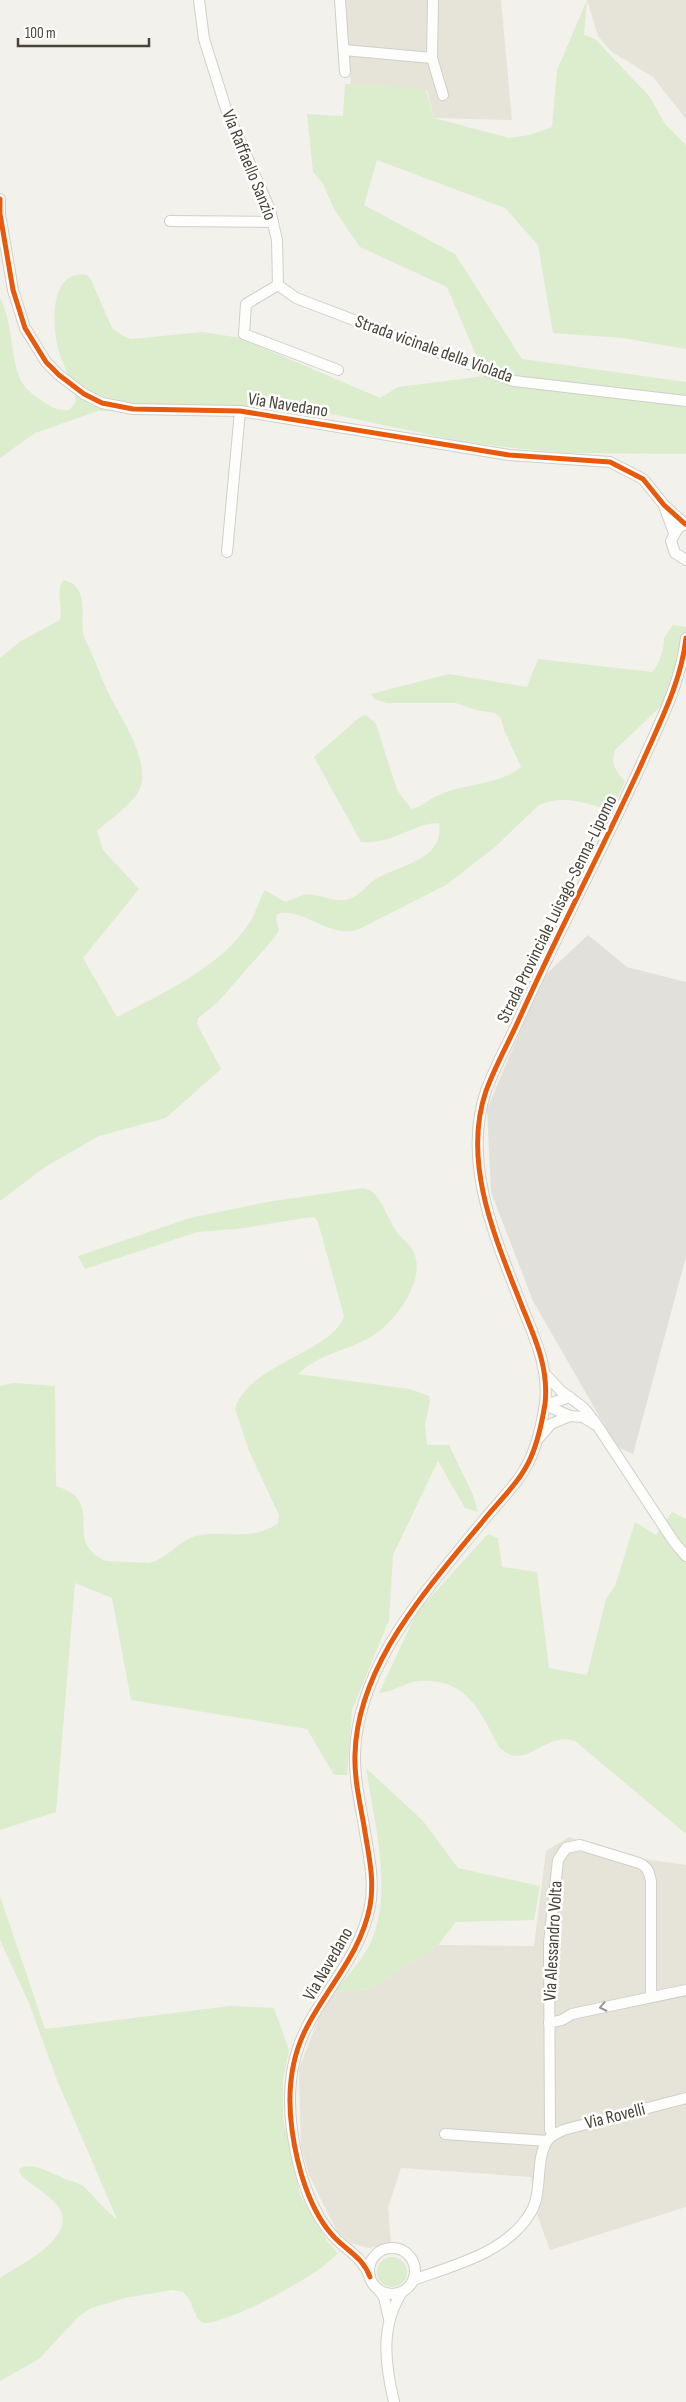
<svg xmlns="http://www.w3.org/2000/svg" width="686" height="2402" font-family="'Sofia Sans Condensed',sans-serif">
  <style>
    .residential { fill: #e6e4d9 }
    .industrial { fill: #e2e0da }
    .green { fill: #dbedcc }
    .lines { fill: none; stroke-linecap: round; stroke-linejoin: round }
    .minor-casing { stroke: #d0cfca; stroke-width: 12 }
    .minor { stroke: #fdfdfc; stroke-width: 10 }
    .cycleway-casing { stroke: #fff; stroke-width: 8 }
    .cycleway { stroke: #e8590c; stroke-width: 5 }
    .oneway { stroke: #9a9790 }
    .labels { text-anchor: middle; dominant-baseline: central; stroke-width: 5; stroke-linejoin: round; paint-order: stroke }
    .street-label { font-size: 18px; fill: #494437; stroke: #fff }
  </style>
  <rect width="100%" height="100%" fill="#f2f1ec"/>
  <g class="residential">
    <polygon points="345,0 501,0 512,120 434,118 427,90 351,85"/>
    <polygon points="587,0 686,0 686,119 653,77 612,52 598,36"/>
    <polygon points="569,1837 644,1859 686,1865 686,2207 550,2250 538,2217 531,2177 401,2168 388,2208 391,2244 369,2248 350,2243 337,2231 328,2214 309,2175 301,2147 299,2069 319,2017 334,1992 370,1989 438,1945 534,1946 546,1851"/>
  </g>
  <polygon class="industrial" points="588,935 627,967 686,982 686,1257 633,1454 617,1447 533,1301 491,1192 487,1109 543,977"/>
  <g class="green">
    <path d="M587,0l-3,35 11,4 55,58 15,27 21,21v204l-63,-11 -70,-5 -15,-88 -33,-37 -128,-48 -13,45 91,49 67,105 164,23v72l-118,-1 -55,-5 -53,-7 -162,-34 -118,5 -82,-1 -63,22 -35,25v-160c14,27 9,57 21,83 5,9 14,15 23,21 8,6 15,9 25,8l7,-8c-2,-20 -15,-38 -19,-58 -5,-24 -6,-75 30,-69l4,5 21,48 11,8 8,3 72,-7 37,6 140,60 18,-11 87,-11 -38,-89 -87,-40 -26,-38 -11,-25 -10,-12 -6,-58 36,2 2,-32 38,1 43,5 8,28 75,20 21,-3 22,-8 5,-57z"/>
    <path d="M64,580c26,7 16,35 19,53 2,7 6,14 9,21 6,14 11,29 18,42 12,24 35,57 32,85 -1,18 -32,38 -45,50l6,19 36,39 -56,69 34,59c44,-23 106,-51 133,-95 6,-10 9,-22 15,-32l20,12c6,-2 12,-5 18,-7 16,-3 30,9 46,4 10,-3 16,-12 24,-18 23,-16 72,-19 66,-58 -27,0 -43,21 -78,19l-47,-85 46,-40 6,-2 10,9 21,66 14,19c12,-2 17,-10 28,-14 26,-12 59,-9 82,-28l-17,-37 -3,-12 -6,-5 -19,-3 -20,-7h-69l-13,-4 -3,-5 78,-20 78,13 11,-28 114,13c8,-9 12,-21 12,-34l9,-13 13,2v17l-24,61 -47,45c-5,14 1,21 10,32l-14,29c-23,-8 -49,-17 -72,-6l-44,42 -49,38 -89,45c-29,8 -55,-24 -80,-16l-1,4 3,12 -4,7 -58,66 -19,15 -1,6 24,45 -55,49 -67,18 -54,31 -45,34v-543l21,-17 39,-21c3,-11 -5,-32 4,-40z"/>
    <path d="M363,1188c16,3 19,18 26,30 3,6 6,12 10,17 4,4 10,8 13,14 15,25 -9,61 -28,78 -28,25 -58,21 -86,47l112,15 19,7 1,6 -5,22 2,21h22l24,50 5,17 -13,-4 -27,-47 -45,94 -4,65 -37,90 -5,65h-13l-27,-46 -176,-29 -19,-102 -37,-15 -19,229 -56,18v-444l14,-3 41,3 1,100c8,3 18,6 23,15 12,22 -8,44 27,60l43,2c18,-4 29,-22 47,-27 28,-6 57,6 82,-13l1,-8 -30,-64 -14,-43c14,-44 98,-56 109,-92l-26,-94 -4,-5 -9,1 -68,11 -40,3 -112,37 -7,-13 112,-38 77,-16z"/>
    <path d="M672,1512l14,7v315l-111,-93c-31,-11 -49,33 -76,6 -18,-35 -33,-70 -80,-66 -13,1 -23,10 -40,12l38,-81 71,-78 10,4 4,29 35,5 12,96 38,7 19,-76 9,-13 20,-64 21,13z"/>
    <path d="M366,1768l57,53 35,47 82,18 -6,34 -78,2 -18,23 -68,44 -36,3c10,-13 23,-26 31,-39 32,-51 9,-130 1,-185z"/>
    <path d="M0,1896l45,133 185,-23 44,2 15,42 -6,30v38l17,77 27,46 11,12c-17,21 -109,71 -135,70l-6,-5 -8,-19 -6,-7 -10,-2 -48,8 -34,10 -13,9 -39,42 -39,22v-103c19,-13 78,-40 59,-70 -9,-13 -27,-22 -38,-33l-2,-6c14,-8 31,4 44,9 7,4 14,3 21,9 11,10 21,24 33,32l-60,-139 -28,-77 -29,-63z"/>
    <circle cx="392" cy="2272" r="15"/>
  </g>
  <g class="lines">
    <g class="minor-casing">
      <g id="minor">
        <polyline points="199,0 204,39 226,109 270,210 277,240 278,285 246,304 244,334 338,370"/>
        <polyline points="340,0 345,72"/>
        <polyline points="433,0 432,58 443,95"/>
        <polyline points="344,50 432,58"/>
        <polyline points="0,199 0,214 13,290 25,328 46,362 59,375 84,394 102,403 133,409 240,411 509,455 610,462 643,479 664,505 685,524"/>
        <polyline points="170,221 273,222"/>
        <polyline points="278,285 296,298 514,381 686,401"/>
        <polyline points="664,506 674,533"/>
        <polyline points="686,524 678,528 671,541 675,553 686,560"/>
        <polyline points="227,552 240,411"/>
        <polyline points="546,1375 561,1391 584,1408 595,1422 674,1542 686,1556"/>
        <polyline points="545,1405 570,1416 583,1417 594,1424"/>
        <polyline points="545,1405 570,1397"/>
        <polyline points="538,1439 551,1424 570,1416"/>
        <polyline points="549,2023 562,2020 572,2014 686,1990"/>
        <polyline points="445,2134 547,2141"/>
        <path d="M553,2135l-3,-5 -1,-187 9,-83 8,-12 14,-3 59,18c9,4 10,9 12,18v116"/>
        <circle cx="392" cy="2271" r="23"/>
        <path d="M370,2277c-7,-19 -21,-25 -35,-39 -26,-27 -38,-72 -43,-108 -5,-37 -2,-72 16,-105 21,-40 53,-72 62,-119 5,-27 -2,-54 -6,-80 -4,-23 -10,-48 -9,-72 1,-39 16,-77 35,-110 27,-45 60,-83 93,-123 16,-20 38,-40 48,-64 7,-16 11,-35 14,-53 4,-34 -9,-64 -22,-95 -26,-67 -62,-145 -37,-218 9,-25 23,-49 34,-74 38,-85 82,-167 121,-252 18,-41 40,-82 45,-127"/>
        <path d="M413,2280c41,-15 94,-27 118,-68 12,-21 4,-52 16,-71 3,-5 10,-8 16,-11l123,-32"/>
        <polyline points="378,2289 384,2297 389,2319"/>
        <path d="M394,2402c-9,-38 -14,-76 8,-110"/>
      </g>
    </g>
    <use href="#minor" class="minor"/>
    <g class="cycleway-casing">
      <g id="cycleway">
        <polyline points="0,199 0,214 13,290 25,328 46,362 59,375 84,394 102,403 133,409 240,411 509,455 610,462 643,479 664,505 685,524"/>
        <path d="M370,2277c-7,-19 -21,-25 -35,-39 -26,-27 -38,-72 -43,-108 -5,-37 -2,-72 16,-105 21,-40 53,-72 62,-119 5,-27 -2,-54 -6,-80 -4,-23 -10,-48 -9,-72 1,-39 16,-77 35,-110 27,-45 60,-83 93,-123 16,-20 38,-40 48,-64 7,-16 11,-35 14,-53 4,-34 -9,-64 -22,-95 -26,-67 -62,-145 -37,-218 9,-25 23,-49 34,-74 38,-85 82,-167 121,-252 18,-41 40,-82 45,-127"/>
      </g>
    </g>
    <use href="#cycleway" class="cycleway"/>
  </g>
  <defs><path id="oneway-chevron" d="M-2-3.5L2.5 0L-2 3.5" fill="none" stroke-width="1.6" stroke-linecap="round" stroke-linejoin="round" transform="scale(1.25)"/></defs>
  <use class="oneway" href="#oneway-chevron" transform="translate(603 2007) rotate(168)"/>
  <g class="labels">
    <g class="street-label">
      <text transform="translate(249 165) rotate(68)">Via Raffaello Sanzio</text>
      <text transform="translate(434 349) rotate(20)">Strada vicinale della Violada</text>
      <text transform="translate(288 405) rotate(9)">Via Navedano</text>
      <text transform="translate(557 909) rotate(-64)">Strada Provinciale Luisago-Senna-Lipomo</text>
      <text transform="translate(553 1941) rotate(-87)">Via Alessandro Volta</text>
      <text transform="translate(328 1964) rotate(-60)">Via Navedano</text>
      <text transform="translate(615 2116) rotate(-14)">Via Rovelli</text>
    </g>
  </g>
  <path d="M18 38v8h131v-8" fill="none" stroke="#494437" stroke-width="2.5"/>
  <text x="25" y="38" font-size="15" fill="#494437" stroke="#ffffff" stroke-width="4" paint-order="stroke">100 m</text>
</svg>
